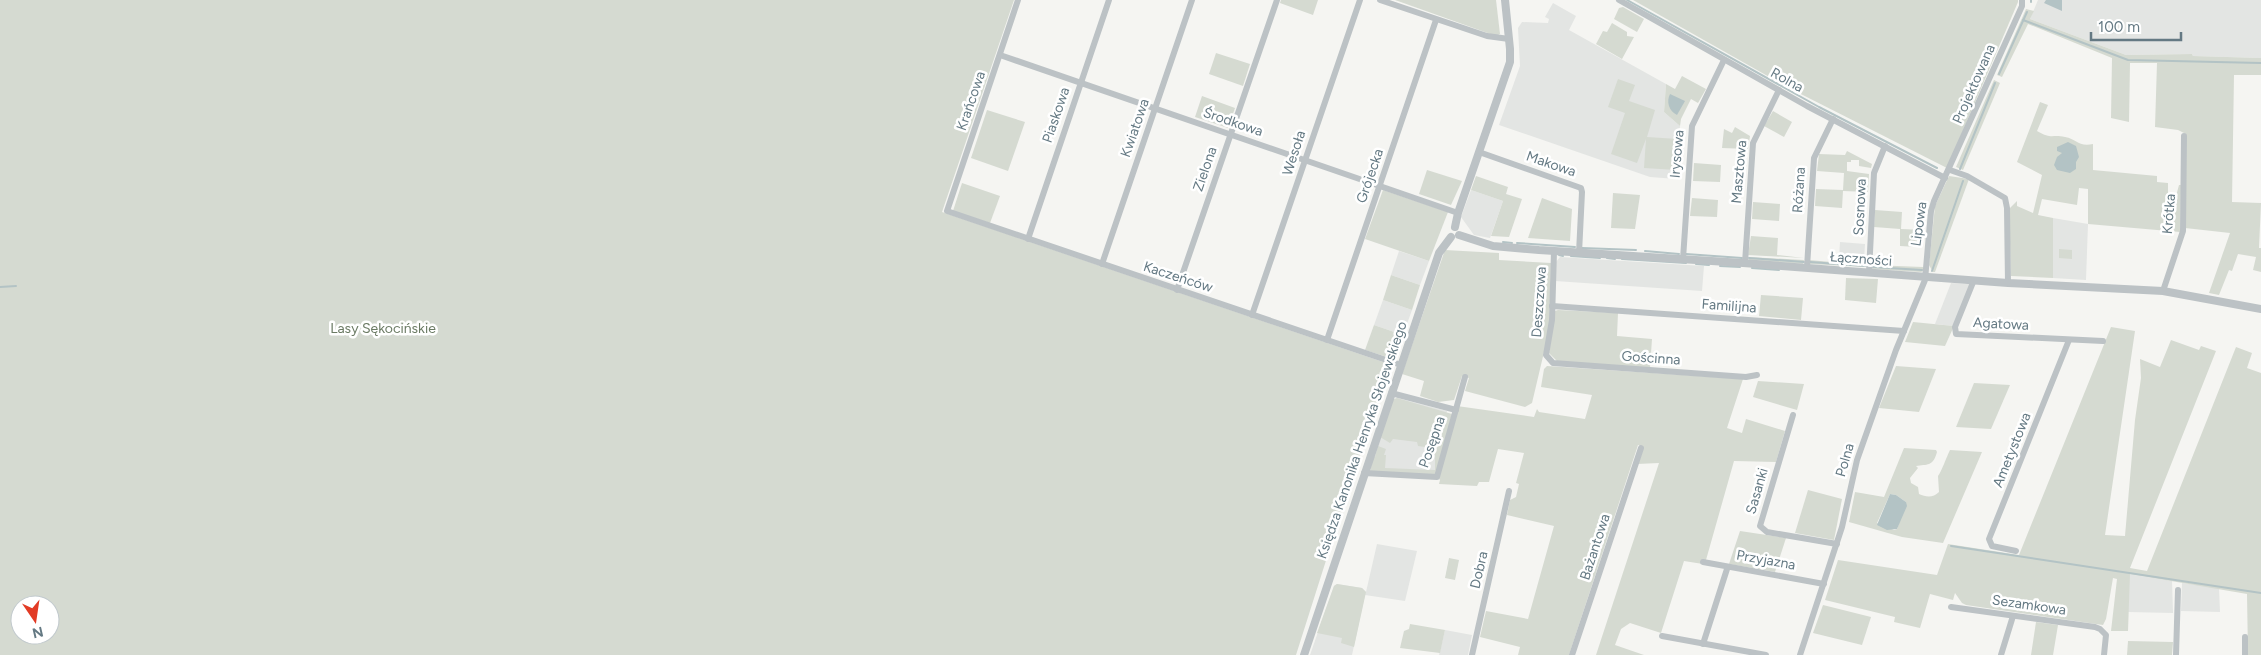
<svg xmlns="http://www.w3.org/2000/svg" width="2261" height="655" font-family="Figtree,sans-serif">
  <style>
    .built { fill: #e3e5e3 }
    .green { fill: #d5dad1; fill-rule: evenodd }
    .water { fill: #b3c3c5 }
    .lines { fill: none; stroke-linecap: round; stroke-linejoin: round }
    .stream { stroke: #b3c3c5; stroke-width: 2 }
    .minor { stroke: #bcc2c5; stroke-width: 6 }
    .tertiary { stroke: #bcc2c5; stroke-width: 8 }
    .labels { text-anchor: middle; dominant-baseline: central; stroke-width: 5; stroke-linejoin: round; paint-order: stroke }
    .street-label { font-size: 14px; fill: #647983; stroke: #fff }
    .park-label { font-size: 14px; fill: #6a7a63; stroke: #fff }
  </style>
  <rect width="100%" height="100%" fill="#f5f5f2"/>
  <g class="built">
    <polygon points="2038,0 2261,0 2261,58 2193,56 2192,54 2126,55 2030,19"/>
    <polygon points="1553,3 1576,16 1569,30 1666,84 1664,112 1680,126 1677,179 1650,177 1499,125 1520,66 1518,28 1522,22 1548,23 1549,19 1545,17"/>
    <polygon points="1471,190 1503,201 1490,238 1474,235 1461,217"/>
    <polygon points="2053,218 2088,224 2086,280 2053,278"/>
    <polygon points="1840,242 1865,244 1864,261 1839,259"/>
    <polygon points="1399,251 1429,261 1420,285 1391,275"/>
    <polygon points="1560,257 1704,266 1702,291 1555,281 1556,262"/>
    <polygon points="1951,283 1970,284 1954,326 1935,324"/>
    <polygon points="1383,300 1412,310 1403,335 1374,325"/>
    <polygon points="1397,398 1447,411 1437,472 1370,472 1392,400"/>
    <polygon points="1377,544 1417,551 1405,601 1365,595 1352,655 1310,655 1334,586 1337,584 1362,588 1366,592"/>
    <polygon points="2129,574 2172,581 2173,613 2128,612"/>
    <polygon points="2182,583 2219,588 2220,612 2181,611"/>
    <polygon points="1445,630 1472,635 1468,655 1439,655"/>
  </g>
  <g class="green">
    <path d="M0,0h1014l-72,212 450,153 -36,101 -60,189h-1296zM20,605h30v30h-30z"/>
    <polygon points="1281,0 1318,0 1313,15 1280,3"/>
    <polygon points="1395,0 1496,0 1500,34 1496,36"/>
    <polygon points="1633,0 2018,0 2018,2 1947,168 1787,87"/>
    <polygon points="1623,7 1644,19 1637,32 1614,19 1619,8"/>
    <polygon points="2026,9 2034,11 2030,19 2126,55 2192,54 2193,56 2261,58 2261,75 2234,75 2232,202 2261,203 2259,248 2261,248 2261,272 2253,270 2256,257 2238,254 2232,271 2229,270 2219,295 2209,293 2230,233 2185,228 2186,134 2178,130 2155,127 2157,63 2130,63 2129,122 2111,118 2112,58 2028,24 2002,77 1997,75"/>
    <polygon points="1612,23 1627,32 1627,36 1634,37 1622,59 1596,44 1603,31 1607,32"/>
    <polygon points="1216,53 1250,64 1243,86 1209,74"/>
    <polygon points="1682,76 1706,89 1698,103 1691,99 1681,119 1680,126 1664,112 1666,84 1675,89"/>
    <polygon points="1618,79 1635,85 1629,101 1655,110 1647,137 1678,139 1676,170 1644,168 1646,139 1637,163 1611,154 1625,113 1608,107"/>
    <polygon points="1994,80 2000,83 1963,170 1956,167"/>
    <polygon points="1202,96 1235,108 1228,128 1195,117"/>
    <path d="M2040,102l8,3 -11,26c16,9 14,3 28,6 12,2 13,10 28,7v26l64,6v6l11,1v10l8,3 3,-11h2l-1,47 -92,-8v-35l-9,-1 -2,17 -35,-6 -4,16 15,3v60l-42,-2 -2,-67 8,-8v5l16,7 9,-38 -25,-13z"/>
    <polygon points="987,110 1025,122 1008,171 971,158"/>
    <polygon points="1773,111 1792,122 1784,137 1764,126"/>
    <polygon points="1735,127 1750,136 1748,149 1722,148 1724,129 1732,133"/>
    <polygon points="1847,151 1872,164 1871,168 1859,166 1859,160 1851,160 1851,162 1847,162 1847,171 1869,174 1868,192 1843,191 1842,208 1815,206 1816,189 1843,190 1844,173 1817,171 1819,154 1845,155"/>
    <polygon points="1694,163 1721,165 1720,182 1693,181"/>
    <polygon points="1427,170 1462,181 1451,205 1419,194"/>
    <polygon points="1476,176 1508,187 1506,194 1522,199 1509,237 1491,236 1503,201 1471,190"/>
    <polygon points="1949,176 1969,179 1935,272 1933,272 1929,265 1935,206"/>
    <polygon points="962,183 1000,196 990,223 953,211"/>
    <polygon points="1383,190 1448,212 1429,261 1365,239"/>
    <polygon points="1613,193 1640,195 1635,229 1611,228"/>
    <polygon points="1542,198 1572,209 1570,241 1528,238"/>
    <polygon points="1692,198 1718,200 1717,217 1690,216"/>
    <polygon points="1753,202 1780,204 1779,221 1752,219"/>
    <polygon points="1875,210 1902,212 1901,229 1925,230 1924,237 1917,237 1917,247 1900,246 1900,229 1874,227"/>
    <polygon points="1751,236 1778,238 1777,255 1804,258 1748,255"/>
    <polygon points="2059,249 2072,250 2072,259 2059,258"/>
    <polygon points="1445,250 1499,253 1499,260 1551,263 1549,331 1532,403 1525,407 1465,391 1469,378 1462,376 1454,400 1438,402 1420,396 1424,381 1402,374"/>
    <polygon points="1748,257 1804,260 1803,264 1749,260"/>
    <polygon points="1809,260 1866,265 1866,267 1810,264"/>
    <polygon points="1871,265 1923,267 1924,271 1921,272 1871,269"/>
    <polygon points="1391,275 1420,285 1412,310 1383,300"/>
    <polygon points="1846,278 1878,279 1876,303 1845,300"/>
    <polygon points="1761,295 1803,298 1801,320 1759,316"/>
    <polygon points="1558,310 1618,313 1617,336 1652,339 1650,368 1558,362 1549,353 1555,311"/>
    <polygon points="1913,322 1954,326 1945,346 1905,342"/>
    <polygon points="1374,325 1403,335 1395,358 1393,359 1365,350"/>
    <polygon points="2111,327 2135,331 2105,535 2125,536 2135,420 2141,378 2140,359 2160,367 2171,340 2199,350 2201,346 2216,351 2130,568 2147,571 2236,347 2252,353 2247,368 2261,373 2261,655 2248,655 2247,594 2130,574 2128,631 2111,631 2117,579 2113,578 2106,619 2103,625 1966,605 1962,603 1955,593 1953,600 1930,594 1920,628 1894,622 1895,617 1825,600 1838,560 1937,575 1948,544 2019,555"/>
    <polygon points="1547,366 1743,379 1727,428 1742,433 1746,419 1785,431 1776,462 1734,461 1706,560 1703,564 1684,561 1661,633 1630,623 1621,629 1615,645 1644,655 1596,655 1659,463 1637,464 1643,447 1638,445 1569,655 1518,655 1520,647 1480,637 1486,611 1528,619 1554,526 1507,515 1510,500 1516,497 1519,484 1516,483 1524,453 1498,449 1489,482 1479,482 1477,486 1439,484 1440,480 1438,478 1457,406 1534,417 1537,409 1539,412 1585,419 1592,395 1541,387 1544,369"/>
    <polygon points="1896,366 1936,369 1919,412 1879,408"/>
    <polygon points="1758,381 1804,384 1797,410 1753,397"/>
    <polygon points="1974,383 2010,385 1991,429 1956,427"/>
    <polygon points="1397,398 1452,414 1437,472 1434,475 1370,472 1373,457 1375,457 1378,446 1386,449 1384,455 1386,455 1385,468 1435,470 1435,447 1425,445 1425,447 1418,446 1417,442 1393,439 1390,443 1380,437 1392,400"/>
    <path d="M1904,448l32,2 1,2c-4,15 -10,12 -21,14l2,2 -8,10 1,5 7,4 1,7c7,3 14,4 20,-2l-1,-16c3,-3 9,-20 12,-26l32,2 -39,91 -41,-6 -53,-15 6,-30 29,5zM1890,494l6,1 10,7 -9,27 -3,1 -17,-7z"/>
    <polygon points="1808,490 1842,499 1834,540 1795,533"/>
    <polygon points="1740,531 1786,538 1775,572 1729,564"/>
    <polygon points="1449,558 1459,560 1455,580 1445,578"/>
    <polygon points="1337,584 1362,588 1366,592 1354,647 1341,643 1342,638 1317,633 1334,586"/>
    <polygon points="1823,605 1871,617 1862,645 1813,633"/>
    <polygon points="2036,622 2058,625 2053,655 2031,655"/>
    <polygon points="1410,624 1445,630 1440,653 1400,648 1404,631 1409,629"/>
    <polygon points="2128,641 2173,642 2172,655 2127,655"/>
  </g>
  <g class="water">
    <polygon points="2046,0 2062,0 2062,11 2044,3"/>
    <path d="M1670,94l15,7 -8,14c-8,-4 -11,-13 -7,-21z"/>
    <polygon points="2068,142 2076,146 2079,157 2076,162 2076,169 2070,173 2057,170 2054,165 2057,157 2062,153 2057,151 2057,147"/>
    <polygon points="1890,494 1896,495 1906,502 1907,506 1897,529 1887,530 1877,525"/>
  </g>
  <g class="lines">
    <g class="stream">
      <polyline points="1627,0 1819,107 1937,168"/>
      <polyline points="2031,2 2031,0"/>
      <polyline points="2023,20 2128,60 2261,63"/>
      <polyline points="1999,74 2027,12"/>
      <polyline points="1960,169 1995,83"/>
      <polyline points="1503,242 1512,243"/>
      <polyline points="1517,243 1575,247"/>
      <polyline points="1582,248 1636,250"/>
      <polyline points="1645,251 1679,254"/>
      <polyline points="1686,254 1742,258"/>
      <polyline points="1559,255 1563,256"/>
      <polyline points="1571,256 1600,258"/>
      <polyline points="1607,258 1615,259"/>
      <polyline points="1749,258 1804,262"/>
      <polyline points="1622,259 1686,263"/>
      <polyline points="1810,262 1865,266"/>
      <polyline points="1696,264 1709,265"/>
      <polyline points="1720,266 1740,267"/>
      <polyline points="1873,267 1922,270"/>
      <polyline points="1752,268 1779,270"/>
      <polyline points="1932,271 1963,181"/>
      <polyline points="0,287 16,286"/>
      <polyline points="1951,546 2261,593"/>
    </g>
    <g class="minor">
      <polyline points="1018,0 947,211 1401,365"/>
      <polyline points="1380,0 1487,36 1509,39"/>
      <polyline points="1619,0 1807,106 1945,178"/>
      <polyline points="1000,55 1458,213"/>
      <polyline points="1479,152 1581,188 1582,192 1579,253"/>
      <polyline points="1950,170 1967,176 2005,198 2007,208 2008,283"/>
      <polyline points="1028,239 1109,0"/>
      <polyline points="1554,251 1552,320 1546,355 1553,363 1746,377 1757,375"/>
      <polyline points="1683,259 1692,126 1724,60"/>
      <polyline points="1745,263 1753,143 1779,90"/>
      <polyline points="1102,264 1192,0"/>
      <polyline points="1807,267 1814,158 1833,119"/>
      <polyline points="1869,272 1874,173 1885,146"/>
      <polyline points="1974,280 1955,327 1956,334 2103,341"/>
      <polyline points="1177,290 1277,0"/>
      <polyline points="2163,291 2183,231 2184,136"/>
      <polyline points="1552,306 1904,331"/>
      <polyline points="1252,315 1360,0"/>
      <polyline points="1327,340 1436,20"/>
      <polyline points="1391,393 1456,410"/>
      <polyline points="1793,415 1760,526 1767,532 1837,544"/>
      <polyline points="1364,473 1437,477 1465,377"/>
      <polyline points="2016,551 1992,546 1989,539 2069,340"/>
      <polyline points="1703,562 1824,584"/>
      <polyline points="1951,607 2095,627 2100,629 2106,635 2104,655"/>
      <polyline points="1662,636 1766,655"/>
      <polyline points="2245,637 2245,655"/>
      <polyline points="1703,644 1727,569"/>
      <polyline points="1472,655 1509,491"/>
      <polyline points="1572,655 1641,448"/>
      <polyline points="1800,655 1842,527 1857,460 1896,350 1925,280 1931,211 1934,201 2022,6 2022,0"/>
      <polyline points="2001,655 2013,616"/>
      <polyline points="2176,655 2178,590"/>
    </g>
    <g class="tertiary">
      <polyline points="1455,227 1458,213 1510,62 1510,49 1505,0"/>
      <polyline points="1459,235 1493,246 1539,250 1743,263 2008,283 2163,291 2261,309"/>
      <polyline points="1304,655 1439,253 1451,237"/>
    </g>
  </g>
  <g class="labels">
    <g class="street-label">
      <text transform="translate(1787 80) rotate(29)">Rolna</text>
      <text transform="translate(1974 84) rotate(-66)">Projektowana</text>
      <text transform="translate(971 101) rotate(-71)">Krańcowa</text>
      <text transform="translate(1056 115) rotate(-71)">Piaskowa</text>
      <text transform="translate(1233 122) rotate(19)">Środkowa</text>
      <text transform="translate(1135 128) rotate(-71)">Kwiatowa</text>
      <text transform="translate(1294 153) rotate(-72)">Wesoła</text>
      <text transform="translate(1677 154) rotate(-85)">Irysowa</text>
      <text transform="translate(1551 164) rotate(19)">Makowa</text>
      <text transform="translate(1205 169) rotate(-71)">Zielona</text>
      <text transform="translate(1739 172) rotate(-85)">Masztowa</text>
      <text transform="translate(1370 176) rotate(-71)">Grójecka</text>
      <text transform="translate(1799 190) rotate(-86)">Różana</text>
      <text transform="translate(1860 207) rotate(-87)">Sosnowa</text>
      <text transform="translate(2169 214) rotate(-85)">Krótka</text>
      <text transform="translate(1919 224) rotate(-82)">Lipowa</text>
      <text transform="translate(1861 259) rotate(4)">Łączności</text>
      <text transform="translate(1178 277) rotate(18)">Kaczeńców</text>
      <text transform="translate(1539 302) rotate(-86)">Deszczowa</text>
      <text transform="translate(1729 306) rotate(4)">Familijna</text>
      <text transform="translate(2001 324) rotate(3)">Agatowa</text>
      <text transform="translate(1651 358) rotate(4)">Gościnna</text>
      <text transform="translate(1362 440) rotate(-71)">Księdza Kanonika Henryka Słojewskiego</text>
      <text transform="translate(1432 442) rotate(-71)">Posępna</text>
      <text transform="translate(2012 450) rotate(-68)">Ametystowa</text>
      <text transform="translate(1845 460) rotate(-74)">Polna</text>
      <text transform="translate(1757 491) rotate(-74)">Sasanki</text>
      <text transform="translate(1595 547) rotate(-72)">Bażantowa</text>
      <text transform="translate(1766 560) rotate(10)">Przyjazna</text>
      <text transform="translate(1479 570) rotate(-77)">Dobra</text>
      <text transform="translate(2029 605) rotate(8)">Sezamkowa</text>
    </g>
    <g class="park-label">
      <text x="383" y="328">Lasy Sękocińskie</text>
    </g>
  </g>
  <g transform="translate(35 620) rotate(167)"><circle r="24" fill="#ffffff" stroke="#c1c9cd"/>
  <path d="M0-4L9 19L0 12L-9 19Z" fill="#e23b25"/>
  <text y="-8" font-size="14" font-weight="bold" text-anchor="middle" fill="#647983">N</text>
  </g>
  <path d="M2091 32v8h90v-8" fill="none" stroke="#647983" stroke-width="2.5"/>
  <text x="2098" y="32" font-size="15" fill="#647983" stroke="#ffffff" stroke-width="4" paint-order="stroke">100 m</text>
</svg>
